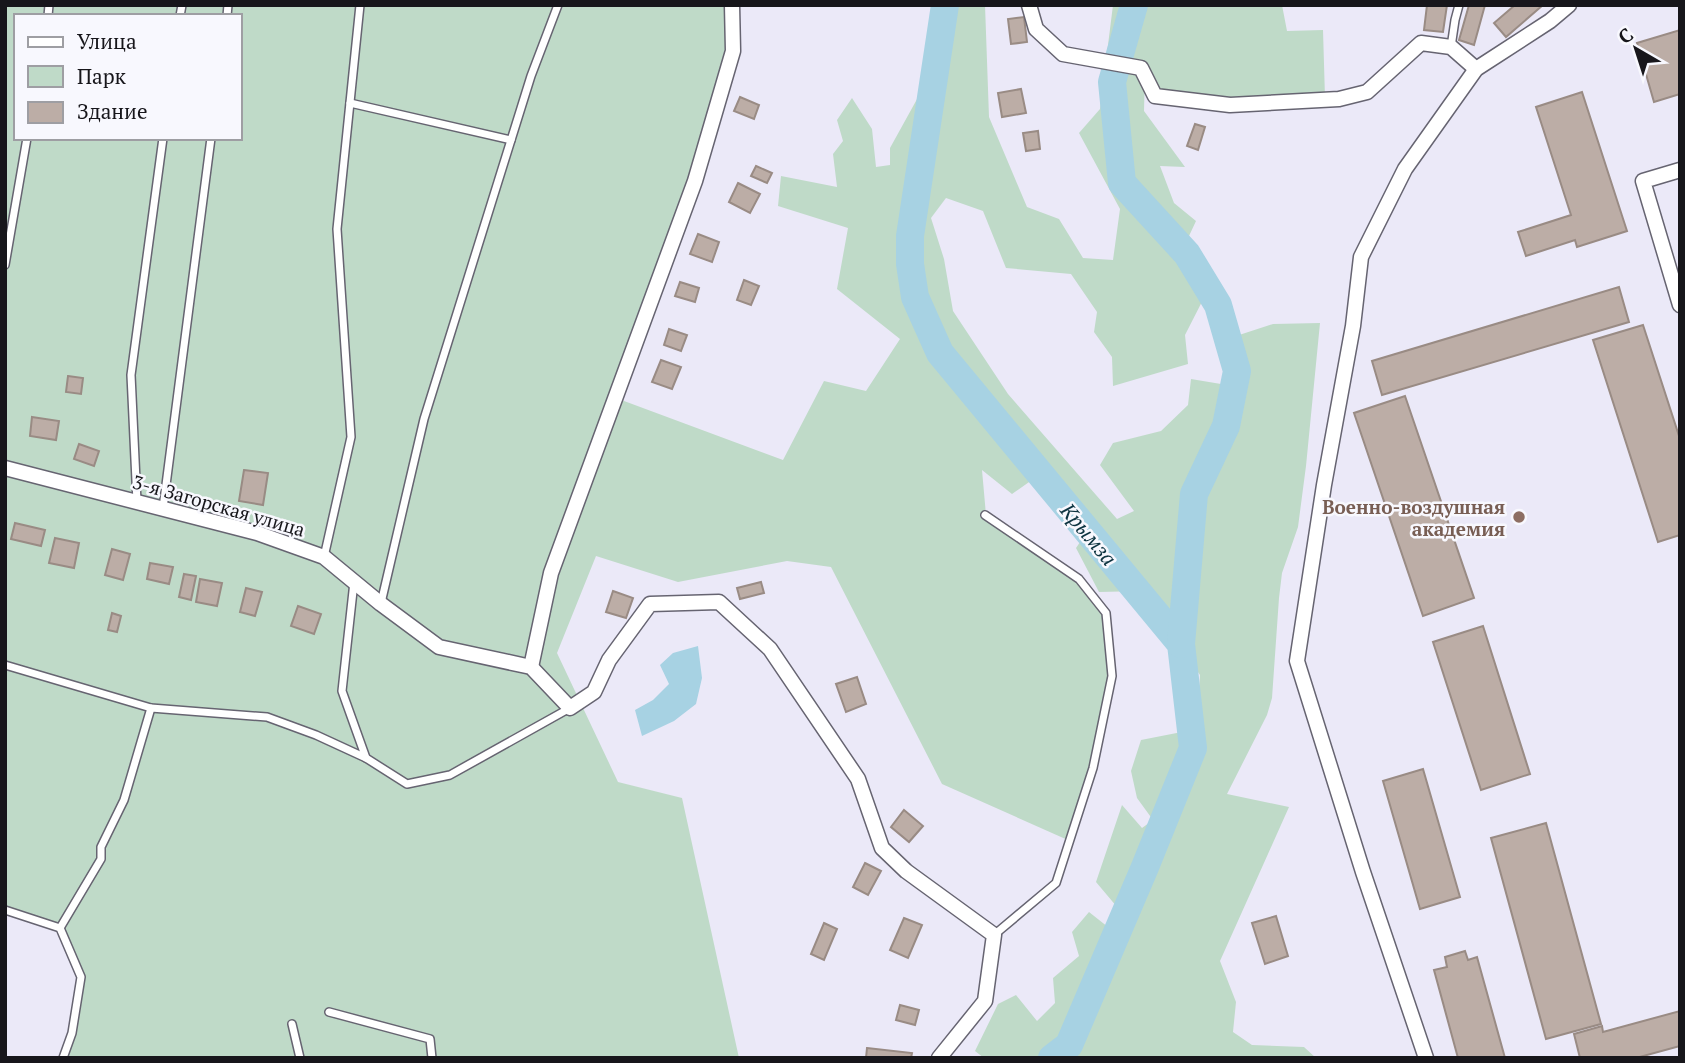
<svg xmlns="http://www.w3.org/2000/svg" width="1685" height="1063" font-family="'PT Serif',serif">
  <style>
    .green { fill: #bfdac8; fill-rule: evenodd }
    .water { fill: #a7d2e3 }
    .lines { fill: none; stroke-linecap: round; stroke-linejoin: round }
    .river { stroke: #a7d2e3; stroke-width: 28 }
    .building { fill: #bcada6; stroke: #998b84; stroke-width: 2 }
    .service-casing { stroke: #666471; stroke-width: 10 }
    .minor-casing { stroke: #666471; stroke-width: 17 }
    .service { stroke: #fff; stroke-width: 7 }
    .minor { stroke: #fff; stroke-width: 14 }
    .education-dot { fill: #8d6e63; stroke: #f8f8fe; stroke-width: 2.5 }
    .labels { text-anchor: middle; dominant-baseline: central; stroke-width: 5; stroke-linejoin: round; paint-order: stroke }
    .street-label { font-size: 19px; fill: #17161b; stroke: #f8f8fe }
    .education-label { font-size: 19px; font-weight: bold; fill: #785e54; stroke: #f8f8fe; text-anchor: end }
    .water-label { font-size: 21px; font-style: italic; fill: #0d3441; stroke: #f8f8fe }
  </style>
  <rect width="100%" height="100%" fill="#ebe9f8"/>
  <path class="green" d="M5,5h727l1,46 -117,347 167,62 41,-79 42,10 34,-52 -63,-50 11,-61 -70,-22 3,-30 56,11 -4,-33 10,-13 -6,-21 15,-22 20,31 4,38 14,-2v-17l42,-76 16,-25v-42h37l4,112 38,90 32,12 24,39 30,2 7,-51 -41,-76 21,-24 13,-104h169l5,26 36,-1 2,68 -99,-1 -62,-4 -19,-23 -1,41 41,56 -25,-1 14,37 22,18 -14,30 28,35 -25,49 3,29 -75,22 -1,-29 -18,-25 3,-20 -26,-38 -65,-6 -23,-57 -37,-13 -15,20 13,41 9,52 55,83 109,125 17,-8 -34,-46 13,-22 48,-12 27,-26 3,-26 36,6 6,-48 40,-13 47,-1 -14,143 -8,61 -16,46 -3,25 -7,100 -5,17 -40,79 62,13 -69,154 16,41 -3,30 19,13 52,2 12,11h-332l-9,-7 23,-47 18,-9 21,26 18,-18 -2,-25 26,-22 -7,-24 17,-20 24,19 15,-11 -32,-38 26,-77 20,23 11,-8 -16,-22 -6,-27 10,-31 56,-11 3,-54 -58,-84 -43,1 -23,-44 13,-19 -40,-61 -37,26 -30,-24 4,45 93,64 27,34 6,63 -19,92 -23,73 -128,-57 -111,-217 -44,-6 -109,21 -82,-26 -39,97 61,129 64,16 57,260h-676l9,-25 9,-57 -21,-48 -55,-18zM16,16h224v122h-224z"/>
  <polygon class="water" points="698,646 702,678 696,704 674,721 642,736 635,710 653,700 669,684 660,665 673,653"/>
  <g class="lines">
    <g class="river">
      <polyline points="945,5 910,236 910,264 915,297 940,353 1181,644 1193,748 1145,867 1069,1045 1052,1058"/>
      <polyline points="1134,5 1112,82 1122,183 1187,254 1218,305 1237,371 1226,426 1194,494 1181,644"/>
    </g>
  </g>
  <g class="building">
    <polygon points="1427,5 1447,5 1443,32 1424,30"/>
    <polygon points="1469,5 1485,5 1474,45 1459,40"/>
    <polygon points="1515,5 1543,5 1506,37 1494,23"/>
    <polygon points="1024,17 1027,42 1011,44 1008,19"/>
    <polygon points="1680,30 1680,94 1654,102 1637,43"/>
    <polygon points="1021,89 1026,113 1002,117 998,93"/>
    <polygon points="1582,92 1627,231 1577,247 1575,240 1526,256 1518,232 1571,215 1536,107"/>
    <polygon points="740,97 759,105 754,119 734,111"/>
    <polygon points="1195,124 1205,127 1198,150 1187,146"/>
    <polygon points="1038,131 1040,149 1026,151 1023,133"/>
    <polygon points="756,166 772,173 767,183 751,176"/>
    <polygon points="738,183 760,194 750,213 729,202"/>
    <polygon points="698,234 719,242 712,262 690,254"/>
    <polygon points="744,280 759,286 751,305 737,300"/>
    <polygon points="680,282 699,288 695,302 675,296"/>
    <polygon points="1619,287 1629,322 1382,395 1372,361"/>
    <polygon points="1643,325 1680,439 1680,535 1658,542 1593,340"/>
    <polygon points="669,329 687,335 681,351 664,345"/>
    <polygon points="661,360 681,367 672,389 652,382"/>
    <polygon points="68,376 83,378 81,394 66,392"/>
    <polygon points="1405,396 1474,598 1423,616 1354,413"/>
    <polygon points="32,417 59,421 56,440 30,436"/>
    <polygon points="79,444 99,451 94,466 74,459"/>
    <polygon points="244,470 268,473 263,505 239,501"/>
    <polygon points="15,523 45,530 41,546 11,539"/>
    <polygon points="55,538 79,543 74,568 49,563"/>
    <polygon points="112,549 130,554 123,580 105,575"/>
    <polygon points="150,563 173,567 169,584 147,579"/>
    <polygon points="184,574 196,576 191,600 179,597"/>
    <polygon points="200,579 222,583 217,606 196,602"/>
    <polygon points="761,582 764,593 740,599 737,588"/>
    <polygon points="246,588 262,592 255,616 240,612"/>
    <polygon points="613,591 633,598 626,618 606,612"/>
    <polygon points="298,606 321,614 314,634 291,626"/>
    <polygon points="112,613 121,616 117,632 108,630"/>
    <polygon points="1483,626 1530,774 1481,790 1433,642"/>
    <polygon points="857,677 866,704 846,712 836,684"/>
    <polygon points="1423,769 1460,897 1420,909 1383,781"/>
    <polygon points="904,810 923,826 909,842 891,827"/>
    <polygon points="1546,823 1601,1024 1546,1039 1491,838"/>
    <polygon points="865,863 881,871 868,895 853,887"/>
    <polygon points="1276,916 1288,956 1265,964 1252,923"/>
    <polygon points="904,918 922,925 908,958 890,950"/>
    <polygon points="824,923 837,929 824,960 811,954"/>
    <polygon points="1465,951 1468,960 1477,957 1505,1058 1458,1058 1434,970 1447,967 1445,957"/>
    <polygon points="900,1005 919,1010 915,1025 896,1020"/>
    <polygon points="1680,1011 1680,1046 1636,1058 1580,1058 1574,1034 1602,1026 1603,1032"/>
    <polygon points="867,1048 912,1053 911,1058 866,1058"/>
  </g>
  <g class="lines">
    <g class="service-casing">
      <g id="service">
        <polyline points="48,16 49,5"/>
        <polyline points="180,16 182,5"/>
        <polyline points="227,16 228,5"/>
        <polyline points="1451,47 1455,20 1459,5"/>
        <polyline points="350,103 511,140"/>
        <polyline points="5,265 27,138"/>
        <polyline points="137,502 131,375 163,138"/>
        <polyline points="163,508 211,138"/>
        <polyline points="985,515 1079,579 1106,613 1112,676 1093,768 1056,883 994,935"/>
        <polyline points="324,557 351,437 337,229 360,5"/>
        <polyline points="354,582 342,691 366,758 407,784 450,775 570,708"/>
        <polyline points="381,603 424,419 531,76 558,5"/>
        <polyline points="5,665 151,708 267,717 316,735 366,758"/>
        <polyline points="5,910 60,928 81,977 72,1033 63,1058"/>
        <polyline points="60,928 101,859 101,847 124,800 151,708"/>
        <polyline points="329,1012 430,1039 432,1058"/>
        <polyline points="292,1024 300,1058"/>
      </g>
    </g>
    <g class="minor-casing">
      <g id="minor">
        <polyline points="1029,5 1036,29 1063,54 1141,68 1155,96 1230,105 1339,99 1367,92 1421,43 1451,47 1476,69"/>
        <polyline points="1680,170 1643,181 1680,305"/>
        <polyline points="5,468 257,533 324,557 381,604 439,647 531,667 570,708 594,692 609,660 650,604 719,602 770,649 858,779 882,848 906,871 994,935 985,1001 939,1058"/>
        <polyline points="531,667 551,573 695,181 733,51 732,5"/>
        <polyline points="1426,1058 1363,872 1297,661 1324,485 1353,326 1361,257 1405,169 1476,69 1550,21 1569,5"/>
      </g>
    </g>
    <use href="#service" class="service"/>
    <use href="#minor" class="minor"/>
  </g>
  <circle class="education-dot" cx="1519" cy="517" r="7"/>
  <g class="labels">
    <g class="street-label">
      <text transform="translate(219 505) rotate(16)">3-я Загорская улица</text>
    </g>
    <g class="education-label">
      <text x="1505" y="506">Военно-воздушная<tspan x="1505" dy="22">академия</tspan></text>
    </g>
    <g class="water-label">
      <text transform="translate(1089 534) rotate(50)">Крымза</text>
    </g>
  </g>
  <rect width="1685" height="1063" fill="none" stroke="#17161b" stroke-width="14"/>
  <rect x="14" y="14" width="228" height="126" fill="#f8f8fe" stroke="#9e9ea3" stroke-width="2"/>
  <rect x="28" y="37" width="35" height="10" fill="#ffffff" stroke="#9e9ea3" stroke-width="2"/>
  <text x="77" y="49" font-size="21" fill="#17161b">Улица</text>
  <rect x="28" y="66" width="35" height="21" fill="#bfdac8" stroke="#9e9ea3" stroke-width="2"/>
  <text x="77" y="84" font-size="21" fill="#17161b">Парк</text>
  <rect x="28" y="102" width="35" height="21" fill="#bcada6" stroke="#9e9ea3" stroke-width="2"/>
  <text x="77" y="119" font-size="21" fill="#17161b">Здание</text>
  <g transform="translate(1636 49) rotate(321)" stroke="#f8f8fe" stroke-width="5" paint-order="stroke">
  <path d="M0-5L12 26L0 18L-12 26Z" fill="#17161b"/>
  <text y="-10" font-size="19" font-weight="bold" text-anchor="middle" fill="#17161b">С</text>
  </g>
</svg>
